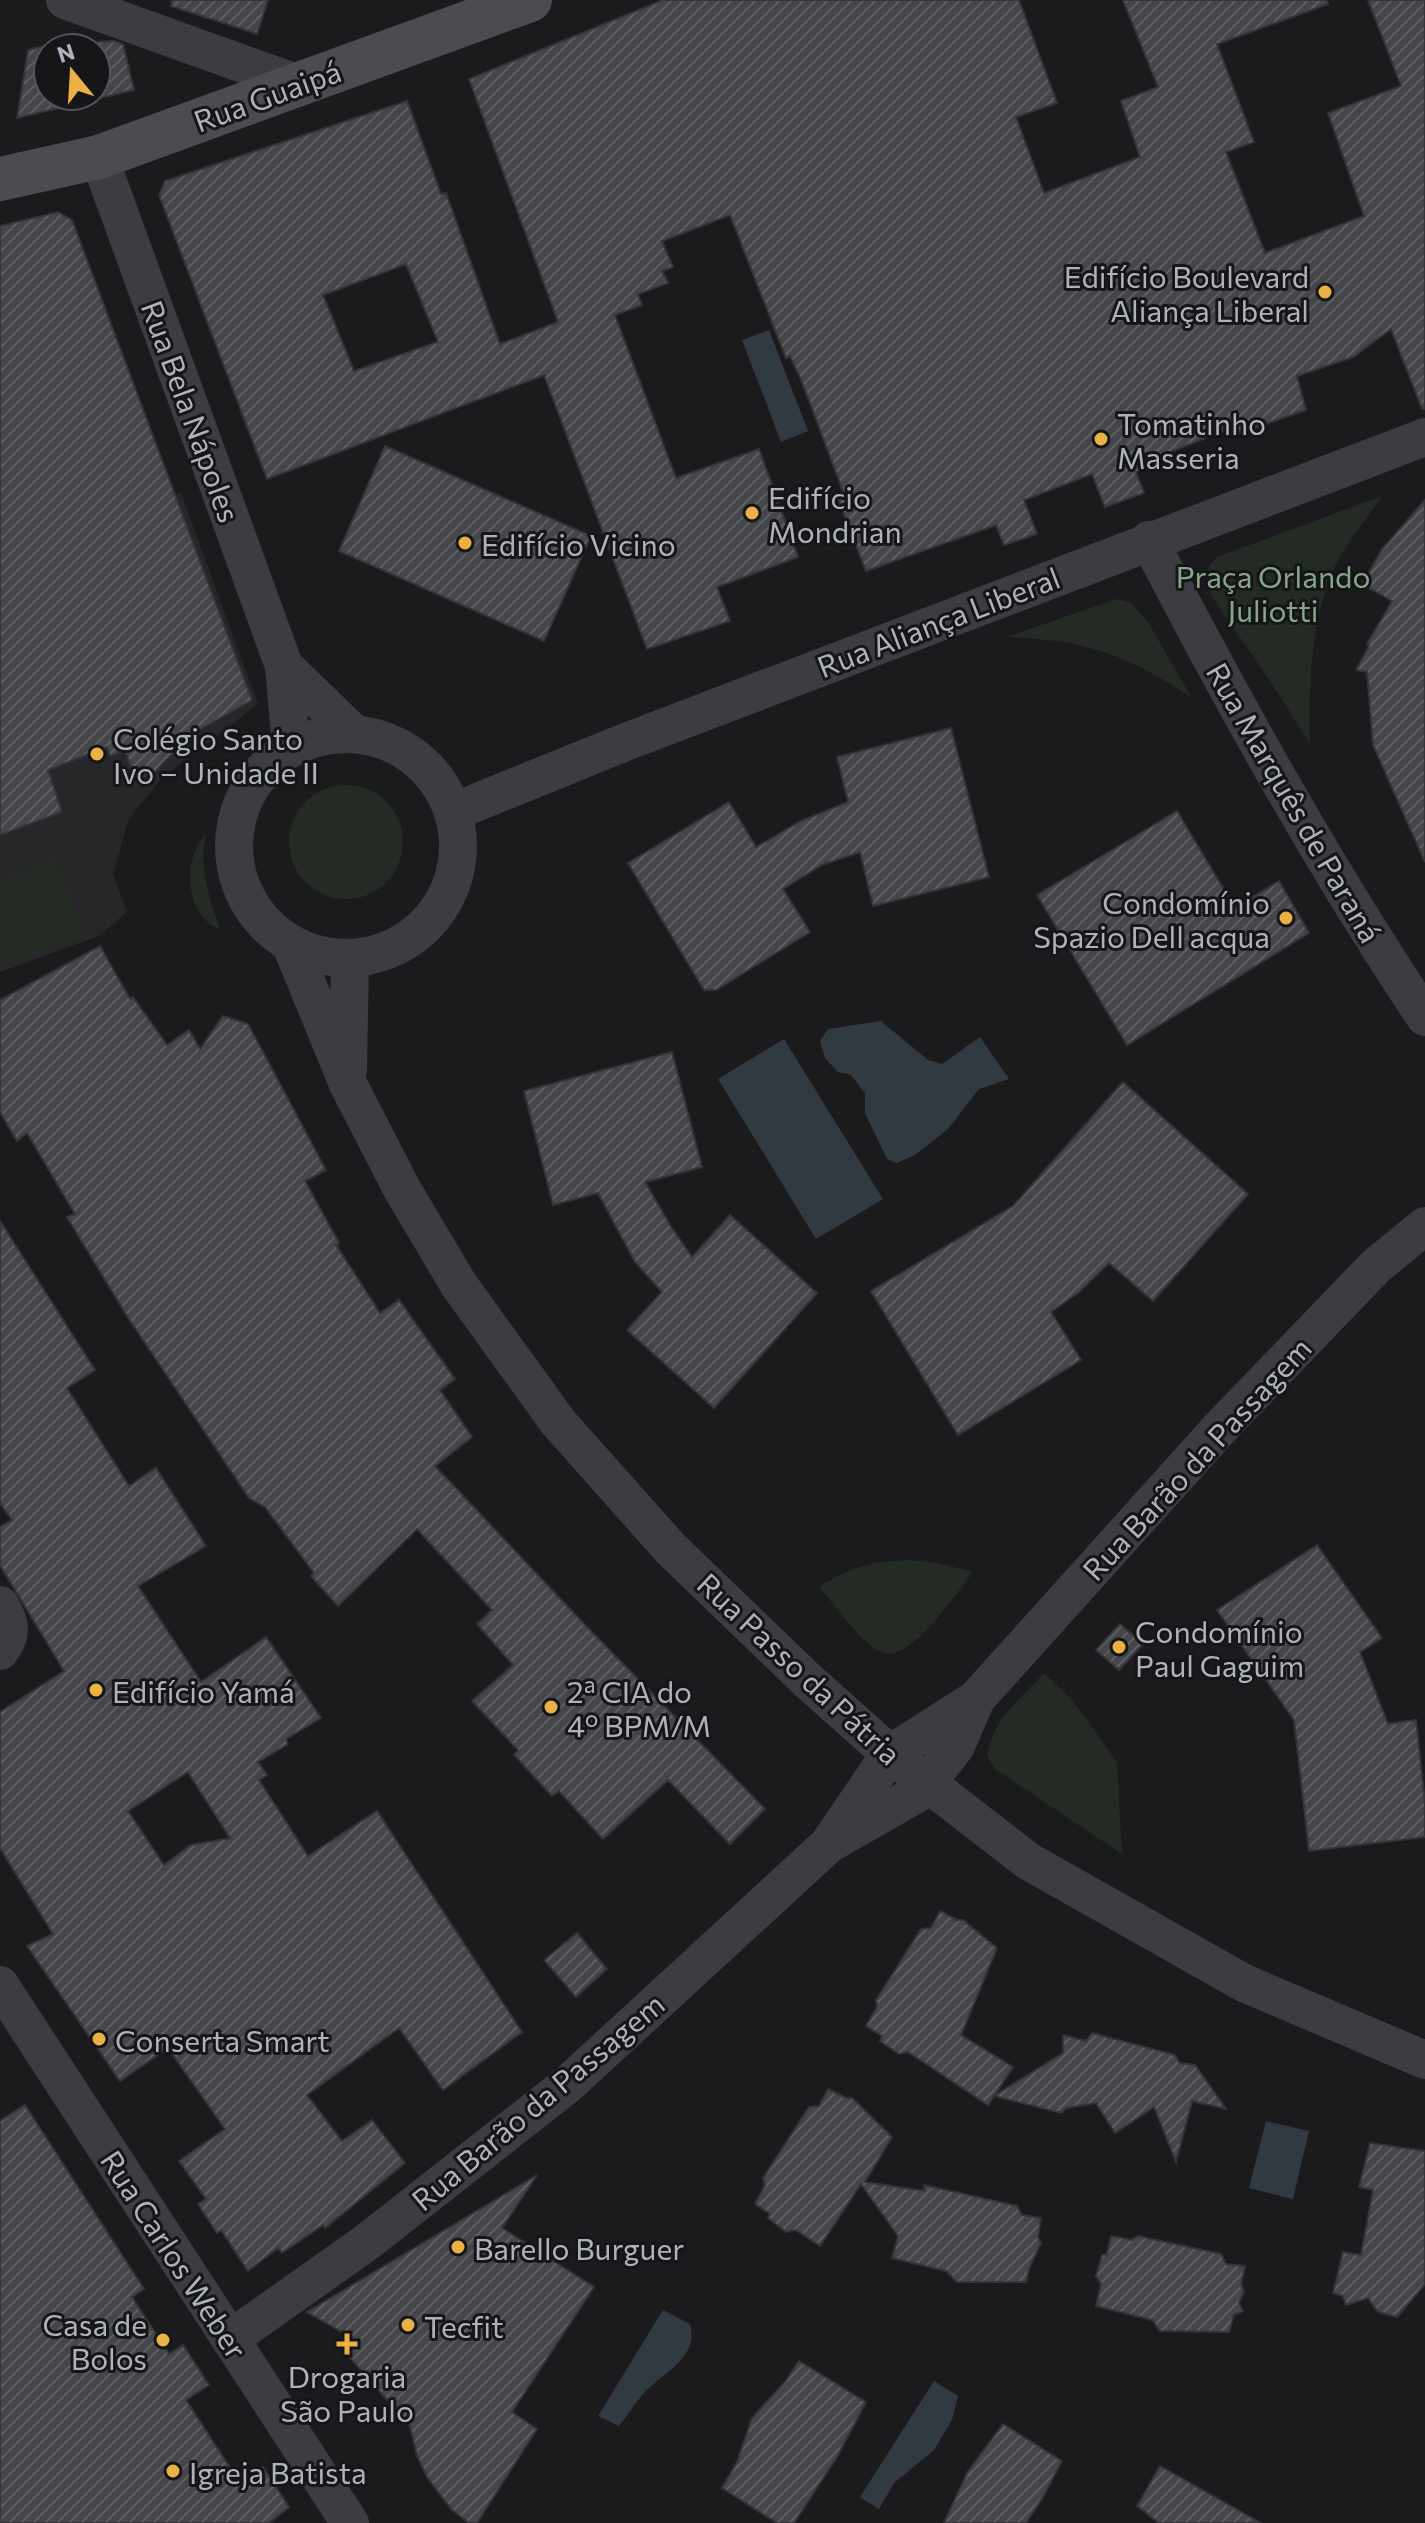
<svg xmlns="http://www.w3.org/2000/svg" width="1425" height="2523" font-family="Commissioner,sans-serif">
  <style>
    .built { fill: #27272a }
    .green { fill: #232b24 }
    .water { fill: #313a41 }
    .building { fill: url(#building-hatch); stroke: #353539; stroke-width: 2; fill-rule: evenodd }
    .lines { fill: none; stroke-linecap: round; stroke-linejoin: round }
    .street { stroke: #3c3d42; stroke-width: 38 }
    .secondary { stroke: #4a4c52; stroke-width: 44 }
    .poi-dot { fill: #ecb144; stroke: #161618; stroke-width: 3 }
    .labels { text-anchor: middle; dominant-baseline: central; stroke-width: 6; stroke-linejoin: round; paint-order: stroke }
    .street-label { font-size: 30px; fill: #aeb2bc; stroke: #161618 }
    .poi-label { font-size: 30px; fill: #aeb2bc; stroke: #161618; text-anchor: start }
    .park-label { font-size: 30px; fill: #86a687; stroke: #161618 }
  </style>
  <defs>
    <pattern id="building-hatch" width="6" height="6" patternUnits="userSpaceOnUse" patternTransform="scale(2)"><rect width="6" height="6" fill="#45464a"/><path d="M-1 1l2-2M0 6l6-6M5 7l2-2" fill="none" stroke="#5d5e62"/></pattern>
  </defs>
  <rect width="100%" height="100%" fill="#1b1b1d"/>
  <polygon class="built" points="181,493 258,704 160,780 128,821 113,874 127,912 99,936 0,972 0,541"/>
  <g class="green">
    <path d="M1382,496c-14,21 -33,43 -45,66 -27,56 -28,122 -27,182l-32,-51 -67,-98c-6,-17 -8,-25 6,-38z"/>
    <path d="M1116,599l14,3 18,20 44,76c-65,-44 -107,-58 -185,-61z"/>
    <circle cx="346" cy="842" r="57"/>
    <path d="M207,833c-10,31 3,66 13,96 -36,-12 -38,-73 -13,-96z"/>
    <polygon points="55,859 84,936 0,967 0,879"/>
    <path d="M908,1560l30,3 35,9c-16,20 -65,96 -94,79 -21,-12 -44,-46 -60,-64 33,-21 50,-25 89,-27z"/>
    <path d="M1044,1673l30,29 43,60 5,92 -127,-85 -8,-13c6,-37 32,-56 57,-83z"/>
  </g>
  <g class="water">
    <polygon points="769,330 808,431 781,442 742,340"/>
    <polygon points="881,1021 928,1060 942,1064 980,1037 1009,1079 979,1089 948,1129 915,1155 897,1163 887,1159 865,1113 865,1093 851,1075 838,1072 825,1058 820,1041 828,1029"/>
    <polygon points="784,1039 883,1199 816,1239 718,1079"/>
    <polygon points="1266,2121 1309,2131 1293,2199 1249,2188"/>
    <path d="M663,2310l27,14c10,31 -25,48 -43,66 -11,11 -19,25 -28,36l-21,-10z"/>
    <polygon points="934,2381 958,2396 952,2420 934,2450 894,2483 879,2509 860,2497"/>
  </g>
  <g class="building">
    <polygon points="172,0 268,0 257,34 171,6"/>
    <path d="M663,0h356l38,103 -41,14 28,76 96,-36 -19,-56 37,-14 -35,-87h204l1,4 -111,40 37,98 -28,10 39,101 99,-37 -36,-103 73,-27 -33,-86h57v409h-3l-31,-80 -38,28 -56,19 9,34 -70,24 -3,-7 -73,29 3,6 -27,10 8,21 -39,14 -13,-33 -68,26 13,34 -33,11 -8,-20 -130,46 -29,-75 7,-2 -42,-112 -12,-26 -4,2 -56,-143 -68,26 11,26 -11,4 6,12 -30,11 4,11 -27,10 61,163 83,-29 39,108 -81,30 13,34 -83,28 -103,-274 -277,104 -108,-284 6,-14 242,-80 34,93 5,-1 54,151 58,-22 -89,-243zM406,264l32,78 -84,29 -31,-76z"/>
    <path d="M114,41l9,3 11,46 -117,28 11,-68 23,-6zM48,48h48v48h-48z"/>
    <polygon points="58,212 72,220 252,700 190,735 153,774 135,779 125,751 110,756 107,747 48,770 62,812 0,835 0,226"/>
    <polygon points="385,446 591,536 544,641 339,551"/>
    <polygon points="1425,500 1425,862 1373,745 1367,672 1356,670 1369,646 1367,644 1392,601 1362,584 1382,549"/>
    <polygon points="951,728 989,877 873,906 860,852 822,865 783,889 810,932 716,990 704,990 628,863 729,802 756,847 801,821 848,802 837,757"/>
    <polygon points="1177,811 1235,908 1279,881 1309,933 1127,1045 1037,895"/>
    <polygon points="100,946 130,999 133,997 167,1045 189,1030 200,1049 223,1016 248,1024 326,1170 305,1181 339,1243 336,1245 380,1313 399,1300 455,1379 440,1390 472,1437 435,1466 586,1626 765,1809 730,1844 668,1780 603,1839 559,1791 552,1796 514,1755 518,1750 472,1701 513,1665 477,1624 492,1610 417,1529 338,1606 311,1576 314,1573 265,1507 249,1498 127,1316 67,1217 75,1214 27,1133 17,1141 0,1112 0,1000"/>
    <polygon points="672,1052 702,1167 645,1182 670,1225 692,1257 730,1215 817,1293 714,1408 627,1330 662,1292 635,1262 598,1193 553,1205 524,1091"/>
    <polygon points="1123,1082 1248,1194 1153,1301 1109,1263 1079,1292 1051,1312 1081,1360 958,1435 871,1291 1013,1206"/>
    <path d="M0,1221l95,149 -28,18 62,98 27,-18 50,78 -68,40 63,96 65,-45 55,81 -35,21 2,5 -30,18 9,13 -8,5 49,76 69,-45 145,221 -79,58 -44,-62 -92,67 35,46 30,-21 33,43 -80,65 -2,-3 -41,28 -4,-5 -30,23 -27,-41 -4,3 -19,-29 8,-5 -27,-38 46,-32 -57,-81 -48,33 -93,-135 26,-12 -53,-86v-136l64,-41 -64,-106v-38l12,-7 -12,-17zM188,1772l42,66 -39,7 -27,20 -36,-54z"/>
    <polygon points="1317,1545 1382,1638 1360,1652 1388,1724 1416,1720 1425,1803 1425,1837 1309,1851 1294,1720 1217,1610"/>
    <polygon points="1120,1624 1143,1644 1119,1670 1096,1650"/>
    <polygon points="940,1911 957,1920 963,1920 997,1948 961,2035 1013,2067 988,2105 908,2052 899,2054 880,2041 882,2036 866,2026 877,2007 876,2000 921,1929 931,1928"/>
    <polygon points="577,1933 607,1969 576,1997 544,1960"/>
    <polygon points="1092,2033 1175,2055 1180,2063 1195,2065 1226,2109 1192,2101 1176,2162 1154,2107 1115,2133 1096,2103 1066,2108 1061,2113 994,2096 1063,2053 1063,2035 1086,2041"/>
    <polygon points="828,2089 846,2098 852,2098 892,2137 865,2182 925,2191 924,2185 1017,2206 1022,2215 1041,2218 1038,2237 1041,2243 1030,2266 1026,2282 957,2282 946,2271 892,2258 898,2236 861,2184 820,2246 796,2230 786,2232 768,2218 770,2214 755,2204 765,2185 763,2178 809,2107 819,2106"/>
    <polygon points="25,2105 144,2289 132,2297 169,2354 183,2345 209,2385 186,2400 240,2483 263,2467 289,2507 269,2523 0,2523 0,2121"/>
    <polygon points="1370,2143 1425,2151 1425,2284 1397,2317 1378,2312 1368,2298 1346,2305 1343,2296 1333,2293 1343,2252 1361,2255 1373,2190 1359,2187"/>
    <polygon points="537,2175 502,2228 594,2287 512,2412 537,2429 477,2523 469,2523 452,2510 427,2477 417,2456 410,2426 338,2344 345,2334 307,2312"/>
    <polygon points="1111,2236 1132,2240 1138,2236 1221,2254 1226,2264 1245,2266 1241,2285 1244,2291 1239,2303 1243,2311 1234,2315 1229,2332 1160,2331 1152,2320 1096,2306 1101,2284 1096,2276 1102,2255 1107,2254"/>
    <polygon points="799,2361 866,2402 837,2457 794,2523 777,2523 722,2488 737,2462 752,2418 785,2382"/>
    <polygon points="1003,2424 1062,2461 1043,2497 1026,2523 944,2523 967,2473"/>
    <polygon points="1160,2466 1261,2523 1159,2523 1137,2506"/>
  </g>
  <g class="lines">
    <g class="street">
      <polyline points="65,0 296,83"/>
      <polyline points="99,157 284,666 291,748"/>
      <path d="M1149,540c84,163 174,325 276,477"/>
      <polyline points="284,666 354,734"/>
      <circle cx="346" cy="846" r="112"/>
      <polyline points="453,812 623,743 1425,437"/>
      <polyline points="291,945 348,1084 402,1189 459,1285 558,1422 670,1548 807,1680 890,1754 1028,1861 1244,1983 1425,2060"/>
      <polyline points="348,1069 350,959"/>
      <path d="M0,1605c11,18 13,29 0,46"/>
      <polyline points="832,1839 890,1754 976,1699 1220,1428 1376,1266 1425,1226"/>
      <polyline points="0,1985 350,2523"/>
      <polyline points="230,2339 367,2242 567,2085 829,1844 920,1792 956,1746 976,1699"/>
    </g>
    <polyline class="secondary" points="0,179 99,157 530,0"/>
  </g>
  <g class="poi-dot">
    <circle cx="1325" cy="292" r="8"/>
    <circle cx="1101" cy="439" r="8"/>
    <circle cx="752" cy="513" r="8"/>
    <circle cx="465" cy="543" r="8"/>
    <circle cx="97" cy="754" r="8"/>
    <circle cx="1286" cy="918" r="8"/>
    <circle cx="1119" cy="1647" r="8"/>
    <circle cx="96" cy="1690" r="8"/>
    <circle cx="551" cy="1707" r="8"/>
    <circle cx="99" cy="2039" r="8"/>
    <circle cx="458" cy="2247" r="8"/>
    <circle cx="408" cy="2325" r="8"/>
    <circle cx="163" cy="2340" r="8"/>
    <path d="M343 2332h8v8h8v8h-8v8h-8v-8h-8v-8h8z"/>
    <circle cx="173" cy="2471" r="8"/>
  </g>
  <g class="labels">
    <g class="street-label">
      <text transform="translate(267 95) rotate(-20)">Rua Guaipá</text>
      <text transform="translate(192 411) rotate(70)">Rua Bela Nápoles</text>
      <text transform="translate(938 621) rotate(-21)">Rua Aliança Liberal</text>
      <text transform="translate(1295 802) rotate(60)">Rua Marquês de Paraná</text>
      <text transform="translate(1196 1458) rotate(-47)">Rua Barão da Passagem</text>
      <text transform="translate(800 1668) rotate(43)">Rua Passo da Pátria</text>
      <text transform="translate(537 2101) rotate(-40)">Rua Barão da Passagem</text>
      <text transform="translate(175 2254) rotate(57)">Rua Carlos Weber</text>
    </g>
    <g class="poi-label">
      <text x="1309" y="275" text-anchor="end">Edifício Boulevard<tspan x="1309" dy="34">Aliança Liberal</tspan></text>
      <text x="1117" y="422">Tomatinho<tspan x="1117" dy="34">Masseria</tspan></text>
      <text x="768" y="496">Edifício<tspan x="768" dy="34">Mondrian</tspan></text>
      <text x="481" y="543">Edifício Vicino</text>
      <text x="113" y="737">Colégio Santo<tspan x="113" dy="34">Ivo – Unidade II</tspan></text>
      <text x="1270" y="901" text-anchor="end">Condomínio<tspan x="1270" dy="34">Spazio Dell acqua</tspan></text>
      <text x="1135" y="1630">Condomínio<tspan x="1135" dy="34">Paul Gaguim</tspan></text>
      <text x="112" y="1690">Edifício Yamá</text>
      <text x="567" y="1690">2ª CIA do<tspan x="567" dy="34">4º BPM/M</tspan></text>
      <text x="115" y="2039">Conserta Smart</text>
      <text x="474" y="2247">Barello Burguer</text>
      <text x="147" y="2323" text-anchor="end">Casa de<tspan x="147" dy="34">Bolos</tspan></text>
      <text x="424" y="2325">Tecfit</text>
      <text x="347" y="2375" text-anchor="middle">Drogaria<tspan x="347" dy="34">São Paulo</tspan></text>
      <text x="189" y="2471">Igreja Batista</text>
    </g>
    <g class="park-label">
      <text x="1273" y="575">Praça Orlando<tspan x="1273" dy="34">Juliotti</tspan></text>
    </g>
  </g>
  <g transform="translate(72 72) rotate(342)"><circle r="38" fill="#161618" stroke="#53545a" stroke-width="2"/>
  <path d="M0-6L14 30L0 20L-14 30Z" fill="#ecb144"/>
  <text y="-12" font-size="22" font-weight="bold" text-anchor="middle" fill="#aeb2bc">N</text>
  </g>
</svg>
